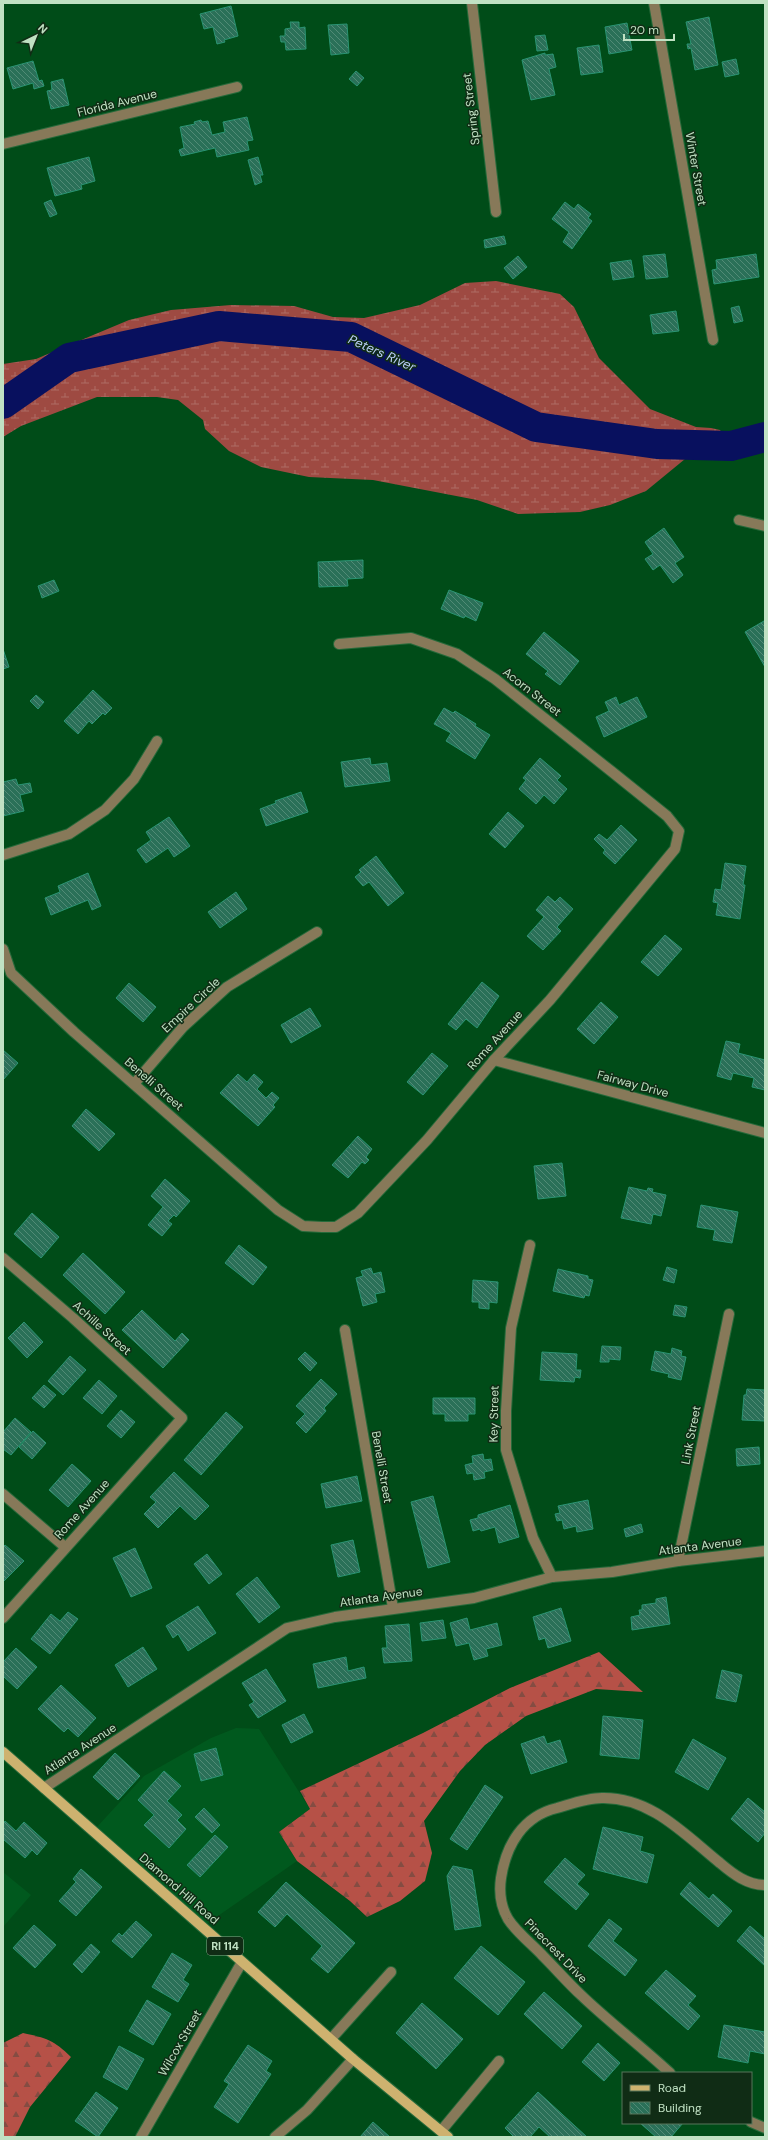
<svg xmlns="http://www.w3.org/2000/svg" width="768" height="2140" font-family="'DM Sans',sans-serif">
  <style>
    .built { fill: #00591e }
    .forest { fill: url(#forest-firs) }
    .wetland { fill: url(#wetland-marsh) }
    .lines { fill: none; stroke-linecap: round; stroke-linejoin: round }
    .river { stroke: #08105e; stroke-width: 30 }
    .building { fill: url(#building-back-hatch); stroke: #2a9473 }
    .minor-casing { stroke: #266a3a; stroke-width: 12 }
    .major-casing { stroke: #266a3a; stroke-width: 12 }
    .minor { stroke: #877959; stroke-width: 10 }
    .major { stroke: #ceb26f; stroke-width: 10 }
    .labels { text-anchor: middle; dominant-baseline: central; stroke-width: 3; stroke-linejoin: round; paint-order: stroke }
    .shield { fill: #102c15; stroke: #8bab8f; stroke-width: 1 }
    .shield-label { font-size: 11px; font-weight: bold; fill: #c0e1c3 }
    .street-label { font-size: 12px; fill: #c0e1c3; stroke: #102c15 }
    .water-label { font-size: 13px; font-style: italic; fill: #bdd0fc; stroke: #102c15 }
  </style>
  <defs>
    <pattern id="forest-firs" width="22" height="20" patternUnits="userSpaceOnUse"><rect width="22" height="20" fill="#b65147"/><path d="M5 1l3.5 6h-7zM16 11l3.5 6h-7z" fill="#844c42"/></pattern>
    <pattern id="wetland-marsh" width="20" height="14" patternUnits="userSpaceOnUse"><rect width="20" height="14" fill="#9e4a42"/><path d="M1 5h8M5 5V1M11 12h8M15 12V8" fill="none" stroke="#ae6c64"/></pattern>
    <pattern id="building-back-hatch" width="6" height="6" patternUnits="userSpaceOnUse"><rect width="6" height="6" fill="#2a7058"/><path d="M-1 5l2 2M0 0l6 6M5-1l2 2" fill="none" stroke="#518b76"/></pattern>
  </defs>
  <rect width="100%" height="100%" fill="#004c18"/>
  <g class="built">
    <polygon points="236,1728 259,1729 310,1809 279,1832 297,1861 205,1925 95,1829 144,1776 211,1738"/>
    <polygon points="3,1872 31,1895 3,1927"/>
  </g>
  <g class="forest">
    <polygon points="599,1652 643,1692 596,1689 526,1716 485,1745 460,1771 424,1821 432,1853 425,1881 400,1901 367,1917 350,1901 297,1861 279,1832 310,1809 300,1791 423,1733 510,1688"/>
    <path d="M23,2033c23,5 31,7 48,24l-41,50 -15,30h-12v-94z"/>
  </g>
  <polygon class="wetland" points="496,281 560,294 574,307 599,358 650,409 696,427 711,428 720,430 726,439 723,444 715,449 685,459 646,491 610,505 580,512 518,514 477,500 373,480 309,477 261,467 229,451 205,429 203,420 178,400 157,397 97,397 21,426 3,437 3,364 36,359 129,320 171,310 231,305 294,306 333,317 364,318 420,305 465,283"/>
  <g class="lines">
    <polyline class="river" points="3,404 69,358 219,326 351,337 536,427 657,444 731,446 765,437"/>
  </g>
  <g class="building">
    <polygon points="231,6 238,36 224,40 225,42 217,44 213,27 204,29 200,14"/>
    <polygon points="709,17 718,65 695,70 691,48 688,49 687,44 691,44 686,22"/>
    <polygon points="290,22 299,22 299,28 305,27 306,49 286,50 285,42 281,42 280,36 285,36 285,29 291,28"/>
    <polygon points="627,23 632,50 609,54 605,27"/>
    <polygon points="347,24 349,53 331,55 328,25"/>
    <polygon points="545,35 548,50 537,51 535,36"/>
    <polygon points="599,45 603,72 581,75 577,48"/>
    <polygon points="545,53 545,55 553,54 556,67 549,69 555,95 531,100 522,60"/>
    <polygon points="736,59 739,74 725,77 722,62"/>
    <polygon points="33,61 39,81 42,80 44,86 34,89 33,83 13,89 7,68"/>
    <polygon points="356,71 364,78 357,86 349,79"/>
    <polygon points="63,79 69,105 51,109 47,91 52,90 51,82"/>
    <polygon points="247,117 253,140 247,141 249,150 217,157 215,148 181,156 179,150 184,148 180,127 195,124 194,122 201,120 202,122 208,121 212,135 225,132 223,122"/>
    <polygon points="89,157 95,181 81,185 82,189 55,196 47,168"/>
    <polygon points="258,157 263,175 260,175 262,182 255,185 248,160"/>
    <polygon points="51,200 57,214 50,217 44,203"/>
    <polygon points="565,202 574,209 578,204 591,214 588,218 592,221 572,249 563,242 569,232 552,219"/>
    <polygon points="504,236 506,244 485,248 484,240"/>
    <polygon points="665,254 668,277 646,279 643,256"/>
    <polygon points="756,254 759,277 714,284 712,270 717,269 716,260"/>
    <polygon points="518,256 527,267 513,279 504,268"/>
    <polygon points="631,260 634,277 613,280 610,263"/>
    <polygon points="739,306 743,321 734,323 731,308"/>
    <polygon points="676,311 679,331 653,334 650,315"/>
    <polygon points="664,528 684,557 675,563 683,575 673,583 660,565 653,570 645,559 653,554 645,542"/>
    <polygon points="363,560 363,578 347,579 348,586 319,587 318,562"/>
    <polygon points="54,580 59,591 42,598 38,586"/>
    <polygon points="449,590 483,603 476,621 465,616 464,618 441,609"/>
    <polygon points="764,621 765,622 765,667 745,632"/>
    <polygon points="544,632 579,661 560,685 545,674 548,671 526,654"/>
    <polygon points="3,649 9,667 3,669"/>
    <polygon points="93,690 112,708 105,715 103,713 92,724 89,721 78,734 64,721"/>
    <polygon points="36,695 44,702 38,709 30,701"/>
    <polygon points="616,697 619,705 637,697 647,717 604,737 596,717 609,711 605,702"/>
    <polygon points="444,708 453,713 455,711 476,724 475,726 490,735 475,759 446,741 451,733 434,724"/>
    <polygon points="370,758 371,765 387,763 390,781 345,787 341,762"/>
    <polygon points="540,758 561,776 557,780 567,789 554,804 544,795 536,804 519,789 526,780 523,778"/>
    <polygon points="16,779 18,785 30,783 32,792 20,795 24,811 3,816 3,782"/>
    <polygon points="301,792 308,812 266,826 260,809 276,803 275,801"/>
    <polygon points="508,812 524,826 505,848 489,834"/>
    <polygon points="169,817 190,846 174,857 168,848 146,863 137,850 151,840 146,832"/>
    <polygon points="621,825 637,840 615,864 603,853 605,850 594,839 599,834 607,840"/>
    <polygon points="376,856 404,893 388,906 369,882 363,886 355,877 361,872 359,870"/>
    <polygon points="725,863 746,866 743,885 745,885 740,919 716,915 718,903 713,902 715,889 721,890"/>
    <polygon points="88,873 101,906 92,910 88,900 51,915 45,898 60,892 58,886"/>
    <polygon points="236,892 247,909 220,928 208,912"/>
    <polygon points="548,896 555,902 560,897 573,909 557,927 561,931 543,950 527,936 544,917 536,910"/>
    <polygon points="665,935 682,949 658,976 641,962"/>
    <polygon points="482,982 499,996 477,1028 466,1019 456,1030 448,1024"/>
    <polygon points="129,983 156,1007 143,1022 116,998"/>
    <polygon points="601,1002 618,1017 594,1044 577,1029"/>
    <polygon points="310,1008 321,1026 291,1043 281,1025"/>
    <polygon points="726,1041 740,1044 738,1053 765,1060 765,1090 752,1087 754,1078 733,1073 731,1080 717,1076"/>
    <polygon points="3,1050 18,1063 3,1080"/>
    <polygon points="432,1053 448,1066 423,1095 407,1082"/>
    <polygon points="238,1074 247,1082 254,1074 263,1082 257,1089 266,1098 272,1092 279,1098 273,1105 275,1107 258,1126 220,1093"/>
    <polygon points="86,1109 115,1134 99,1151 72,1126"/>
    <polygon points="358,1136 372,1149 366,1157 369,1160 365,1164 362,1162 348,1178 332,1165"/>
    <polygon points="562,1163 566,1196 538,1199 534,1166"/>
    <polygon points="165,1179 190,1201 176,1217 174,1215 168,1221 172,1224 162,1236 148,1225 163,1207 151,1196"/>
    <polygon points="629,1187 647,1191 648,1188 653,1189 652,1192 666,1195 661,1216 653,1214 651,1224 621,1218"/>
    <polygon points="701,1205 738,1212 732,1243 713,1240 715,1230 697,1227"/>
    <polygon points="32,1213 59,1237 41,1258 14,1234"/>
    <polygon points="239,1245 267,1267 253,1285 225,1263"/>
    <polygon points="83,1253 125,1292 105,1314 63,1275"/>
    <polygon points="667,1267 677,1270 674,1283 663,1280"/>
    <polygon points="371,1268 373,1274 381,1272 385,1292 375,1294 377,1302 363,1306 356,1278 363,1276 361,1271"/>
    <polygon points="558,1269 588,1276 588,1279 593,1280 589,1296 585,1295 584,1298 553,1291"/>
    <polygon points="473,1280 498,1282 497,1303 489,1302 489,1309 479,1308 479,1302 472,1302"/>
    <polygon points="675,1305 687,1307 685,1317 673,1315"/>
    <polygon points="142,1310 175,1341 182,1333 189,1340 163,1368 122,1330"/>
    <polygon points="24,1322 43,1342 27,1358 8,1338"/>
    <polygon points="602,1346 621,1347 620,1360 609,1359 609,1362 600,1362"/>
    <polygon points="672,1348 682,1351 681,1356 686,1357 681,1380 668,1377 669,1374 651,1370 655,1351 671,1354"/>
    <polygon points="305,1352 317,1363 310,1371 298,1359"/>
    <polygon points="542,1352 577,1354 576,1370 581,1370 580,1378 575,1377 574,1382 540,1380"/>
    <polygon points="70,1356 86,1370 63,1395 48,1381"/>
    <polygon points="321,1379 337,1394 324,1408 326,1411 306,1433 296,1423 305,1414 296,1406"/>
    <polygon points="99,1380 117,1396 102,1414 83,1398"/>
    <polygon points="44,1385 56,1395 44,1408 32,1398"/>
    <polygon points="747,1389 765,1390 765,1421 742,1420 744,1395 746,1395"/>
    <polygon points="433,1398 475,1398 475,1414 468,1414 468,1421 445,1421 445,1414 433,1414"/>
    <polygon points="121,1410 135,1422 121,1438 107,1426"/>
    <polygon points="226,1412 243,1427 201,1475 184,1460"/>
    <polygon points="15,1418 31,1432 11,1455 3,1449 3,1432"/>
    <polygon points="33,1431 46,1443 32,1459 19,1447"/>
    <polygon points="759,1447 760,1464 737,1466 736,1449"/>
    <polygon points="483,1454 484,1460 491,1459 493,1470 484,1472 485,1478 474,1480 473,1473 467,1474 465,1465 473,1463 472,1456"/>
    <polygon points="72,1464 91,1481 68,1507 49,1490"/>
    <polygon points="174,1472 209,1506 195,1520 180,1506 158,1528 144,1514 156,1502 150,1497"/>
    <polygon points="357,1476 362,1501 326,1508 321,1484"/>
    <polygon points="433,1496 450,1562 428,1568 411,1502"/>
    <polygon points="588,1500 593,1529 577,1532 576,1526 564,1529 562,1520 557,1521 555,1514 560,1513 558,1506"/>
    <polygon points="510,1505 519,1537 499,1543 495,1527 481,1531 480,1529 473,1531 470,1520 478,1518 478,1515"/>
    <polygon points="641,1524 643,1532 626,1537 624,1529"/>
    <polygon points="353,1540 360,1572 338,1577 331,1545"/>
    <polygon points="5,1545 24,1561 3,1582 3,1547"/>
    <polygon points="135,1548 152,1588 131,1597 113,1558"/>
    <polygon points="207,1554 222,1574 209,1584 194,1564"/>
    <polygon points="257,1577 280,1607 259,1623 236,1594"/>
    <polygon points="666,1597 670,1624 632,1630 631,1617 640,1615 639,1610 642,1610 642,1605 656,1603 656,1599"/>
    <polygon points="198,1606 216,1633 188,1651 178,1634 173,1638 166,1626"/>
    <polygon points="561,1608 571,1641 548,1648 545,1638 539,1640 533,1617"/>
    <polygon points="68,1612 78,1619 50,1654 31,1639 51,1614 60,1621"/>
    <polygon points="467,1618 470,1630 497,1623 502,1645 486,1649 488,1656 474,1660 469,1643 456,1646 450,1623"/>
    <polygon points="443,1620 446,1638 422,1641 420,1623"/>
    <polygon points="409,1624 412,1661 384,1663 382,1648 387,1648 385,1626"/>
    <polygon points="143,1647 157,1669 128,1687 115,1665"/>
    <polygon points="16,1648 37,1667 17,1689 3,1676 3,1662"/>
    <polygon points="346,1657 348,1671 364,1667 366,1678 318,1688 313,1664"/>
    <polygon points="266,1669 286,1701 258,1718 249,1705 254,1702 242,1683"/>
    <polygon points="722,1670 742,1675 736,1702 716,1698"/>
    <polygon points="61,1685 96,1718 78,1737 68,1728 64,1732 38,1709"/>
    <polygon points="304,1714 313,1732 291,1743 282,1725"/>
    <polygon points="603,1716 643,1720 639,1759 600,1755"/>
    <polygon points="544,1736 547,1744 560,1740 567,1762 531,1774 521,1744"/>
    <polygon points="693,1739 726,1758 708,1790 675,1772"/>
    <polygon points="216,1748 223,1775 201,1781 194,1754"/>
    <polygon points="115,1753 140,1776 118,1800 93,1777"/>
    <polygon points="164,1771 181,1786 167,1801 182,1815 177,1820 186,1829 169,1848 144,1825 154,1815 138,1800"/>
    <polygon points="485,1785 503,1797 467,1850 450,1839"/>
    <polygon points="748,1798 765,1812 765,1833 758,1842 731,1819"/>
    <polygon points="204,1808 220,1825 212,1833 195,1817"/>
    <polygon points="5,1821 16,1831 24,1822 47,1843 37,1855 32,1850 25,1858 3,1839 3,1824"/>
    <polygon points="603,1827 643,1837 640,1851 654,1855 647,1883 593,1869"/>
    <polygon points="215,1835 228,1847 200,1877 187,1865"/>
    <polygon points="565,1858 585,1875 577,1884 589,1894 576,1910 544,1882"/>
    <polygon points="453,1866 472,1870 481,1926 455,1930 447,1876"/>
    <polygon points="81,1869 102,1887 76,1916 59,1901 76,1882 73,1879"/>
    <polygon points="286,1882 355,1943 328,1973 311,1959 322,1946 287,1914 275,1927 258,1912"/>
    <polygon points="690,1882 709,1899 713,1894 732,1911 718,1927 680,1894"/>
    <polygon points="609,1919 622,1929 613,1941 637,1960 625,1976 588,1946"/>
    <polygon points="136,1921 152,1935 132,1958 112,1941 119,1933 122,1936"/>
    <polygon points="34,1925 56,1945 35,1968 13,1948"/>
    <polygon points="750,1926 765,1939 765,1966 737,1941"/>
    <polygon points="91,1944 100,1952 82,1973 73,1964"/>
    <polygon points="481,1946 525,1982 498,2015 454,1978"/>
    <polygon points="172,1953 192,1965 183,1980 189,1984 178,2002 152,1987"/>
    <polygon points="666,1970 696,1996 688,2005 700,2016 688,2030 645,1993"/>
    <polygon points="544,1992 582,2026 562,2049 524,2014"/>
    <polygon points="147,2000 171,2014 153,2045 129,2031"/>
    <polygon points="422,2003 463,2039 436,2069 396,2033"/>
    <polygon points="724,2025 765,2032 765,2054 750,2051 748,2063 718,2057"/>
    <polygon points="598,2043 620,2063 604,2081 582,2062"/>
    <polygon points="248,2045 272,2061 266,2071 271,2074 238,2123 214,2107 229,2084 224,2081"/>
    <polygon points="119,2046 144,2059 127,2090 103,2077"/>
    <polygon points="96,2092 118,2108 98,2137 75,2121"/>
    <polygon points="538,2092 587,2137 550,2137 539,2127 530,2137 514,2137 505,2128"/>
    <polygon points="373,2122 390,2137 360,2137"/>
    <polygon points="640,2123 683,2123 671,2137 656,2137"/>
  </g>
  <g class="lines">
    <g class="minor-casing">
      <g id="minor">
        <polyline points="472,3 496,212"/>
        <polyline points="654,3 713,340"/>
        <polyline points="3,144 237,87"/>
        <polyline points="739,520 765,526"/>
        <polyline points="3,855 69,834 105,810 134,779 157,741"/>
        <polyline points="3,949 11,973 74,1032 278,1210 303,1226 322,1227 336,1227 358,1213 427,1140 494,1060 550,1000 675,849 679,831 667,816 611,771 495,679 457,654 411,638 339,644"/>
        <polyline points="494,1060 765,1133"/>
        <polyline points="134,1084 183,1027 227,987 317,932"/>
        <polyline points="530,1245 511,1328 506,1411 506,1450 533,1538 552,1577"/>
        <polyline points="3,1258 73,1318 182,1418 3,1618"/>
        <polyline points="345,1330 393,1608"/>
        <polyline points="3,1494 65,1547"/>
        <polyline points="678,1561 729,1314"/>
        <polyline points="44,1788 287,1628 335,1617 474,1598 552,1577 612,1572 678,1561 765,1551"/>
        <polyline points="331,2039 391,1972"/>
        <path d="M670,2073c-29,-27 -61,-51 -89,-78 -13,-12 -25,-26 -38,-39 -11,-12 -26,-23 -35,-37 -7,-12 -9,-27 -7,-41 5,-33 22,-62 56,-70 14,-4 30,-10 45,-10 49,-1 82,36 118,65 13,11 27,22 45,22"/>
        <polyline points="751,2122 765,2128"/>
        <polyline points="441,2131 499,2061"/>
        <polyline points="141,2137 242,1962"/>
        <polyline points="275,2137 307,2110 353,2059"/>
      </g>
    </g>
    <g class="major-casing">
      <polyline id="major" points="3,1752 353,2059 448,2137"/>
    </g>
    <use href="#minor" class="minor"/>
    <use href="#major" class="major"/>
  </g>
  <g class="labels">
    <rect class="shield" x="207" y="1937" width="36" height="18" rx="3"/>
    <g class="shield-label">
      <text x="225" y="1946">RI 114</text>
    </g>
    <g class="street-label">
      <text transform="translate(117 103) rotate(-14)">Florida Avenue</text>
      <text transform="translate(471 109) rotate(-97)">Spring Street</text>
      <text transform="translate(696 169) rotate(80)">Winter Street</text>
      <text transform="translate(532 692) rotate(38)">Acorn Street</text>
      <text transform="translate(191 1005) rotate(-43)">Empire Circle</text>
      <text transform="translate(495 1040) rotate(-48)">Rome Avenue</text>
      <text transform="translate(154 1084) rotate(41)">Benelli Street</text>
      <text transform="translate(633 1084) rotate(15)">Fairway Drive</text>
      <text transform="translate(102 1328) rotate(42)">Achille Street</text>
      <text transform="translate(494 1414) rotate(-89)">Key Street</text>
      <text transform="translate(691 1435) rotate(-79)">Link Street</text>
      <text transform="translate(382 1467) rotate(80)">Benelli Street</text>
      <text transform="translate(82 1509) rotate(-48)">Rome Avenue</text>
      <text transform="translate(700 1546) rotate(-7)">Atlanta Avenue</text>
      <text transform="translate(381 1597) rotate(-8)">Atlanta Avenue</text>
      <text transform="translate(80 1749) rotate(-33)">Atlanta Avenue</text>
      <text transform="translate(179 1889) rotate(41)">Diamond Hill Road</text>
      <text transform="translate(556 1951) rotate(46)">Pinecrest Drive</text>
      <text transform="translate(180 2043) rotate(-60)">Wilcox Street</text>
    </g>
    <g class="water-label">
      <text transform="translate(382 353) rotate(24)">Peters River</text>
    </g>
  </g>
  <rect width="768" height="2140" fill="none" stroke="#c0e1c3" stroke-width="8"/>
  <rect x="622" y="2072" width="130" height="52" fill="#102c15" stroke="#56745b"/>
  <rect x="630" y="2085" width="20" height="6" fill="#ceb26f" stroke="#56745b"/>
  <text x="658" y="2092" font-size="12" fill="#c0e1c3">Road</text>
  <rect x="630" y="2102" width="20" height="12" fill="url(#building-back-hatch)" stroke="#56745b"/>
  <text x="658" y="2112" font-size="12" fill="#c0e1c3">Building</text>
  <g transform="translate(36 36) rotate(43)" stroke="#102c15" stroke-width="3" paint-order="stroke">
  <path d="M0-3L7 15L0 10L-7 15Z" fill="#c0e1c3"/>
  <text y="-6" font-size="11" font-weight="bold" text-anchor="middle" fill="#c0e1c3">N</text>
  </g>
  <path d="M624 34v6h50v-6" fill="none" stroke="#c0e1c3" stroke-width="2"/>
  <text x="630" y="34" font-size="12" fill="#c0e1c3" stroke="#102c15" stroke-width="3" paint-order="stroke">20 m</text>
</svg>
